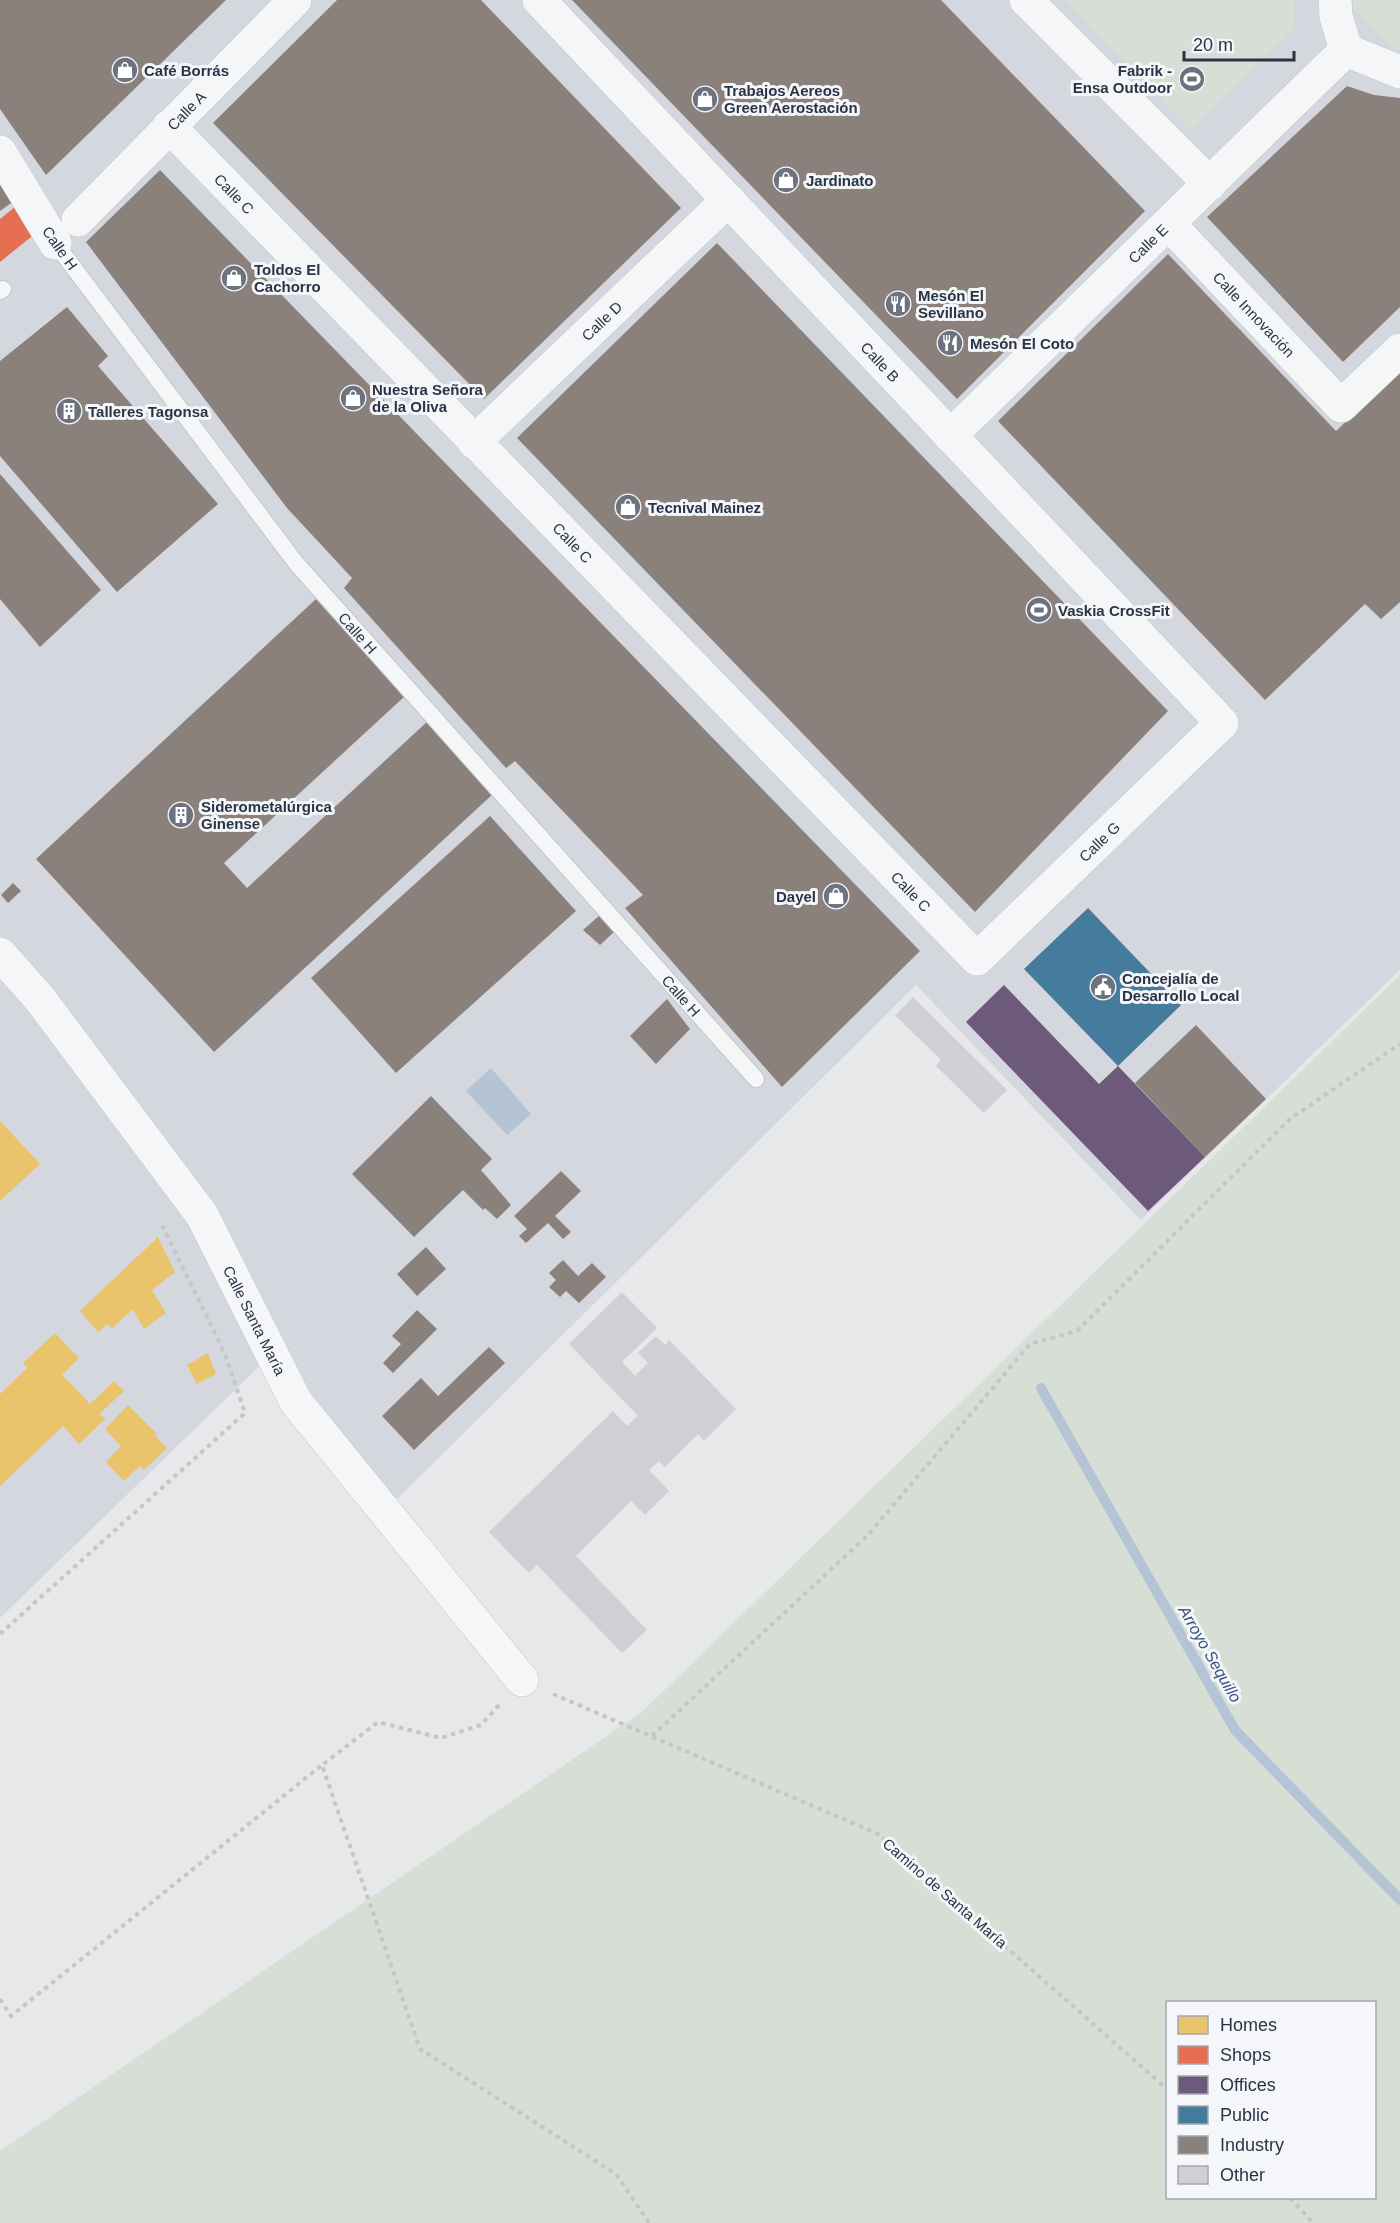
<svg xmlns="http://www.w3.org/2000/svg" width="1400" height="2223" font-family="Arial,sans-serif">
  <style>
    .built { fill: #d4d7dd }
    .green { fill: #d6ded6; fill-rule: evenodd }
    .water { fill: #b4c4d5 }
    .homes { fill: #e9c46a }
    .shops { fill: #e76f51 }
    .offices { fill: #6d597a }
    .public { fill: #457b9d }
    .industry { fill: #8a817c }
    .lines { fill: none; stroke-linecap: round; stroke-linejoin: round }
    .stream { stroke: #b4c4d5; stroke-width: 10 }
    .building { fill: #ced0d3 }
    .service-casing { stroke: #c4c6c8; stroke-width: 18 }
    .minor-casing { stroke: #c4c6c8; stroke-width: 34 }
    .path { stroke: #c5c6ca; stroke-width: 4; stroke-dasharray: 4.5 4.5; stroke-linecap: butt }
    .service { stroke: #f5f6f7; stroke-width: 16 }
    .minor { stroke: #f5f6f7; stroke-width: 33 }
    .labels { text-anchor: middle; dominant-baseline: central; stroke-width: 6; stroke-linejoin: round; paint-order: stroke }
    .poi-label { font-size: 15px; font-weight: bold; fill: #2b3445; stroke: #f4f6f9; text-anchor: start }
    .street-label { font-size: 15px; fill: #2b3445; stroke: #f4f6f9 }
    .water-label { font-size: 16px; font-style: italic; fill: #34527a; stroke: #f4f6f9 }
  </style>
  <rect width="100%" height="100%" fill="#e6e8ea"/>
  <polygon class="built" points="0,0 1400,0 1400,970 1141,1220 916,985 384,1512 271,1355 0,1618"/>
  <g class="green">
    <polygon points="1065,0 1294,0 1295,28 1190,130"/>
    <polygon points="1353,0 1400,0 1400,48 1395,49 1353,8"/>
    <path d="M1400,975v1248h-1400v-72l642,-439zM1168,2002h206v196h-206z"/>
  </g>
  <polygon class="water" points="491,1068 531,1114 507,1135 466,1091"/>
  <g class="homes">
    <polygon points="0,1121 40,1164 0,1201"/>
    <polygon points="158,1237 175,1272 152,1290 166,1313 144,1329 133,1309 112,1328 107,1324 98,1332 80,1311"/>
    <polygon points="55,1333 79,1358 62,1375 90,1404 114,1381 124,1391 99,1414 105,1419 79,1444 63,1426 0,1486 0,1394 27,1368 23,1363"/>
    <polygon points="208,1353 216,1374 197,1384 187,1365"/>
    <polygon points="128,1405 157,1434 155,1436 167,1448 144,1470 140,1466 124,1481 106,1462 121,1446 105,1429"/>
  </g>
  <polygon class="shops" points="15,207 36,233 0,262 0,219"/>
  <polygon class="offices" points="1004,985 1099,1084 1118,1066 1205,1157 1148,1211 966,1022"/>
  <polygon class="public" points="1088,908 1181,1005 1118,1066 1024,969"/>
  <g class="industry">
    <polygon points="0,0 226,0 46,175 0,109"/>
    <polygon points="337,0 481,0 681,208 484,399 213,123"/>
    <polygon points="572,0 941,0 1145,211 957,399"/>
    <polygon points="1347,86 1374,95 1400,98 1400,307 1343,362 1207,217"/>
    <polygon points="0,167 21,196 0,211"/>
    <polygon points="160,170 920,951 782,1087 625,908 643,895 515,761 506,768 344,588 352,578 287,508 86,242"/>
    <polygon points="717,243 1168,711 975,912 517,438"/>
    <polygon points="1168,254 1336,431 1400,370 1400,602 1381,619 1365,604 1265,700 998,421"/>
    <polygon points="67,307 108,356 98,366 218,504 117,592 0,456 0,361"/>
    <polygon points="0,474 101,590 40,647 0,599"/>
    <polygon points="316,599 405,696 224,863 247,888 428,721 494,793 214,1052 36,859"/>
    <polygon points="490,816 576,911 396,1073 311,978"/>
    <polygon points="13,883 21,891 8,903 1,895"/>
    <polygon points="600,915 614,932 600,945 583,930"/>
    <polygon points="667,999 690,1029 656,1064 630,1036"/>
    <polygon points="1196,1025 1266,1099 1205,1157 1135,1083"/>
    <polygon points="431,1096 492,1159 481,1170 511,1205 497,1219 485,1208 483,1210 463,1190 414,1237 352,1174"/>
    <polygon points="561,1171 581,1191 555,1216 571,1232 563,1239 548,1223 526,1243 519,1236 527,1229 514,1216"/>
    <polygon points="426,1247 446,1269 417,1296 397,1274"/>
    <polygon points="563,1260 578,1276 592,1263 606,1277 579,1303 566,1291 560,1297 549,1287 556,1280 549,1273"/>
    <polygon points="417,1310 437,1329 393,1373 383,1363 401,1344 392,1336"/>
    <polygon points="489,1347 505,1363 414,1450 382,1416 421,1378 438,1396"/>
  </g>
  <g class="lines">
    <polyline class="stream" points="1041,1388 1235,1730 1400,1900"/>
  </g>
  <g class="building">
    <polygon points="913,997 1007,1090 984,1113 936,1066 941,1060 895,1015"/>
    <polygon points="622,1292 657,1328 622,1362 635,1376 648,1363 638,1353 656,1336 665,1345 669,1340 736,1409 704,1441 698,1434 665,1467 659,1461 649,1470 669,1491 645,1515 631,1501 576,1556 647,1630 622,1653 537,1565 529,1573 489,1532 613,1411 627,1426 638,1416 569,1344"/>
  </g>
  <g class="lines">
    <g class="service-casing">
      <g id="service">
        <path id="s1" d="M55,243l241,320 460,516"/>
        <polyline points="0,291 3,289"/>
      </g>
    </g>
    <g class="minor-casing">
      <g id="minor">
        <polyline points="1026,0 1210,184"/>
        <polyline points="1335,0 1336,16 1346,50 1400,72"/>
        <path id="s2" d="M169,126l808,833 245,-236 -683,-723"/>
        <polyline points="0,152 55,243"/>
        <path id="s3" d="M78,220l217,-220"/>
        <path id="s4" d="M1169,224l172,182 59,-56"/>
        <path id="s5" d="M950,436l396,-386"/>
        <path id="s6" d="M474,442l254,-242"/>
        <path id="s7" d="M0,954l40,45 162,216 94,187 226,278"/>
      </g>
    </g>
    <g class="path">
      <polyline points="0,1634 245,1413 225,1354 161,1223"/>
      <polyline points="553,1694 878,1834 1168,2090"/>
      <polyline points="499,1705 481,1725 441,1738 378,1722 322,1765 420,2049 616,2174 649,2223"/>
      <polyline points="652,1736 867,1536 1030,1344 1077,1331 1291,1118 1400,1044"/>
      <polyline points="0,1999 11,2016 322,1765"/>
      <polyline points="1290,2198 1313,2223"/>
    </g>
    <use href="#service" class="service"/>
    <use href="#minor" class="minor"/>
  </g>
  <defs>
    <g id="shop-disc" transform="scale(1.35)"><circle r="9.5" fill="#6c737f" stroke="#f4f6f9"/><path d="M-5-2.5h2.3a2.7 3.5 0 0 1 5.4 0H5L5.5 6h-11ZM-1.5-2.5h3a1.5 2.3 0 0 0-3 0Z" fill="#fff"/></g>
    <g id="stadium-disc" transform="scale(1.35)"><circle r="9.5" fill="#6c737f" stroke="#f4f6f9"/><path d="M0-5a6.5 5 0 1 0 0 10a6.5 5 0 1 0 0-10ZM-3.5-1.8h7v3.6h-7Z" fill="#fff"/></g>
    <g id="restaurant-disc" transform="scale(1.35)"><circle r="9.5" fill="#6c737f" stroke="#f4f6f9"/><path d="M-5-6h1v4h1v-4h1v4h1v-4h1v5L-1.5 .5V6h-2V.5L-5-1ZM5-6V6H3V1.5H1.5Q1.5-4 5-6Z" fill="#fff"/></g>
    <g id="building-disc" transform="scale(1.35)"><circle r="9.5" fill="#6c737f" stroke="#f4f6f9"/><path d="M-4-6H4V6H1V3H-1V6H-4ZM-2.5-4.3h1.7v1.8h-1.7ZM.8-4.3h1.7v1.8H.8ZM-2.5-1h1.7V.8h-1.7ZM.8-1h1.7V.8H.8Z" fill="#fff"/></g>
    <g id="civic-disc" transform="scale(1.35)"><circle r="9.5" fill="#6c737f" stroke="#f4f6f9"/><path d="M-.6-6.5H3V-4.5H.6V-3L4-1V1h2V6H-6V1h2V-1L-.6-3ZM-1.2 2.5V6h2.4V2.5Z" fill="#fff"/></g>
  </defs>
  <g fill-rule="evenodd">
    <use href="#shop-disc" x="125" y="70"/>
    <use href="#stadium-disc" x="1192" y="79"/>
    <use href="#shop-disc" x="705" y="99"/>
    <use href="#shop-disc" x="786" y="180"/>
    <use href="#shop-disc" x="234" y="278"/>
    <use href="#restaurant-disc" x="898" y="304"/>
    <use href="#restaurant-disc" x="950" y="343"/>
    <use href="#shop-disc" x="353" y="398"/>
    <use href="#building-disc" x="69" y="411"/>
    <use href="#shop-disc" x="628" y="507"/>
    <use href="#stadium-disc" x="1039" y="610"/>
    <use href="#building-disc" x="181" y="815"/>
    <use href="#shop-disc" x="836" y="896"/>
    <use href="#civic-disc" x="1103" y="987"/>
  </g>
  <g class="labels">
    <g class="poi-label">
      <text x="144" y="70">Café Borrás</text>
      <text x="1172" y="70" text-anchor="end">Fabrik -<tspan x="1172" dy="17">Ensa Outdoor</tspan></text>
      <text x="724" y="90">Trabajos Aereos<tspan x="724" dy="17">Green Aerostación</tspan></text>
      <text x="806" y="180">Jardinato</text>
      <text x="254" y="269">Toldos El<tspan x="254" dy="17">Cachorro</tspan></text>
      <text x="918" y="295">Mesón El<tspan x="918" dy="17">Sevillano</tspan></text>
      <text x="970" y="343">Mesón El Coto</text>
      <text x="372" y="389">Nuestra Señora<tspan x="372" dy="17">de la Oliva</tspan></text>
      <text x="88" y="411">Talleres Tagonsa</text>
      <text x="648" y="507">Tecnival Mainez</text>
      <text x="1058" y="610">Vaskia CrossFit</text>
      <text x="201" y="806">Siderometalúrgica<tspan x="201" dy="17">Ginense</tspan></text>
      <text x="816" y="896" text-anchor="end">Dayel</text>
      <text x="1122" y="978">Concejalía de<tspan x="1122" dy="17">Desarrollo Local</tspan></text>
    </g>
    <g class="street-label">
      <text stroke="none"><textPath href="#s3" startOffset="154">Calle A</textPath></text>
      <text stroke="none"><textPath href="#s2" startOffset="94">Calle C</textPath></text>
      <text stroke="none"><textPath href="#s5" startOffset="276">Calle E</textPath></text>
      <text transform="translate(60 248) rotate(55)">Calle H</text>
      <text stroke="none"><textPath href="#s4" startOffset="124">Calle Innovación</textPath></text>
      <text stroke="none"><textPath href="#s6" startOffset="176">Calle D</textPath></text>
      <text transform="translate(880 362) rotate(47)">Calle B</text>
      <text stroke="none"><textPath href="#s2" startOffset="580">Calle C</textPath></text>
      <text stroke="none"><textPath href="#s1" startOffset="494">Calle H</textPath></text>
      <text stroke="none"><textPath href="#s2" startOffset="1330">Calle G</textPath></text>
      <text stroke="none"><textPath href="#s2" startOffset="1066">Calle C</textPath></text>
      <text stroke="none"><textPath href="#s1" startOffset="980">Calle H</textPath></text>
      <text stroke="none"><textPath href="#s7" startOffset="448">Calle Santa María</textPath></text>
      <text transform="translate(945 1893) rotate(41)">Camino de Santa María</text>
    </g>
    <g class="water-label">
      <text transform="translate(1210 1654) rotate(60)">Arroyo Sequillo</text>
    </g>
  </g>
  <rect x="1166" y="2001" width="210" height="198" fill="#f4f6f9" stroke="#a4a8b1" stroke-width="1.5"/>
  <rect x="1178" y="2016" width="30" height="18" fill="#e9c46a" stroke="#a4a8b1" stroke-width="1.5"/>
  <text x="1220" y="2031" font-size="18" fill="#2b3445">Homes</text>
  <rect x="1178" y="2046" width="30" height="18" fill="#e76f51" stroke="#a4a8b1" stroke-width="1.5"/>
  <text x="1220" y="2061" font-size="18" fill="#2b3445">Shops</text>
  <rect x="1178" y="2076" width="30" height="18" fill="#6d597a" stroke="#a4a8b1" stroke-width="1.5"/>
  <text x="1220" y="2091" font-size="18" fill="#2b3445">Offices</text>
  <rect x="1178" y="2106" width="30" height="18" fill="#457b9d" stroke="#a4a8b1" stroke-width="1.5"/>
  <text x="1220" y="2121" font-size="18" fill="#2b3445">Public</text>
  <rect x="1178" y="2136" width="30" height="18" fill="#8a817c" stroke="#a4a8b1" stroke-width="1.5"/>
  <text x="1220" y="2151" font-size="18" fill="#2b3445">Industry</text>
  <rect x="1178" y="2166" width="30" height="18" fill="#ced0d3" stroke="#a4a8b1" stroke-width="1.5"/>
  <text x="1220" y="2181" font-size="18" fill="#2b3445">Other</text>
  <path d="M1184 51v9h110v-9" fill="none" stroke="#2b3445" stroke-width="3"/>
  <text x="1193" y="51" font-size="18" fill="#2b3445" stroke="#f4f6f9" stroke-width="4.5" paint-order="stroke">20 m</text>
</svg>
